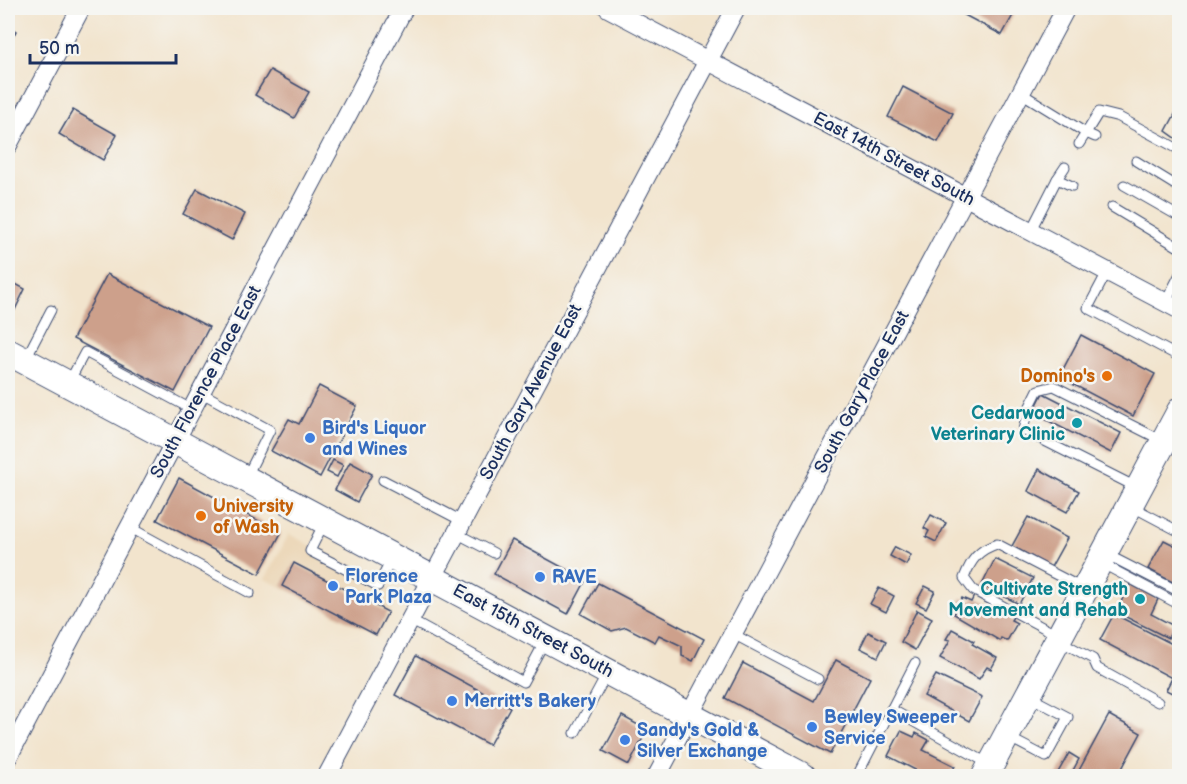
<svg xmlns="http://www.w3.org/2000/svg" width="1187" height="784" font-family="'Balsamiq Sans',sans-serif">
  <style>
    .built { fill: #ecd8ba }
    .building { fill: #cda08b }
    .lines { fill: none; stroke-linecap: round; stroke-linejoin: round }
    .service-casing { stroke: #3b4a6f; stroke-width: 11 }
    .minor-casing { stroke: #3b4a6f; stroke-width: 20 }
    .secondary-casing { stroke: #3b4a6f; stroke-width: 28 }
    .service { stroke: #fff; stroke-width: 9 }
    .minor { stroke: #fff; stroke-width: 18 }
    .secondary { stroke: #fff; stroke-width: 26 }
    .food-dot { fill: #e8710a; stroke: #f6f6f2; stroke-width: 2 }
    .culture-dot { fill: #0f9aa8; stroke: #f6f6f2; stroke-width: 2 }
    .shop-dot { fill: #3f7fe0; stroke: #f6f6f2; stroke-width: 2 }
    .labels { text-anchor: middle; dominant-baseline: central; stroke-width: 5; stroke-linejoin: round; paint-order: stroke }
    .street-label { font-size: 18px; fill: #1b2f5e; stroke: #f6f6f2 }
    .food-label { font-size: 18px; font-weight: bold; fill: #c56008; stroke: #f6f6f2; text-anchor: end }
    .culture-label { font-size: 18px; font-weight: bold; fill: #0d838f; stroke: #f6f6f2; text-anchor: end }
    .shop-label { font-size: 18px; font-weight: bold; fill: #366cbe; stroke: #f6f6f2; text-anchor: start }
  </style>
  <rect width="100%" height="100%" fill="#f6f6f2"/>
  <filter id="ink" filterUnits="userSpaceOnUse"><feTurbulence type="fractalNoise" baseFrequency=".0167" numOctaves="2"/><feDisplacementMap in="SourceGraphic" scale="12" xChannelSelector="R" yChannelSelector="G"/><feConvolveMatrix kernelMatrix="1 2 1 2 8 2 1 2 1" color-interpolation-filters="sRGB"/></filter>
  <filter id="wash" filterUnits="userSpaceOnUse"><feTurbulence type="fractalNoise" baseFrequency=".008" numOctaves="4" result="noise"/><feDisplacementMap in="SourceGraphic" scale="24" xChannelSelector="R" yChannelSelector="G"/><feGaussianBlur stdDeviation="1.35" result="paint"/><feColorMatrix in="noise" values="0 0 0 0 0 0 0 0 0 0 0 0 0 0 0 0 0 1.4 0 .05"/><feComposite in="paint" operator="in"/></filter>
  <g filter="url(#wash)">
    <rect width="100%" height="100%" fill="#f2e4cd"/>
    <polygon class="built" points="289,534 400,593 378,637 265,579"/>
    <g id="blocks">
      <g class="building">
        <polygon points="957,8 1017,8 1002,35 955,10"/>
        <polygon points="8,26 16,31 8,47"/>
        <polygon points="270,70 309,92 294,118 255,95"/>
        <polygon points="903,87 953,113 938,142 888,117"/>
        <polygon points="1180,105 1180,141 1166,131"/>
        <polygon points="73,110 117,135 103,160 59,134"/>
        <polygon points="197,189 245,214 232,240 183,214"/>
        <polygon points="107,274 209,327 175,392 73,339"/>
        <polygon points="8,280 25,289 11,318 8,316"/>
        <polygon points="1081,335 1155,374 1133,416 1059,377"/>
        <polygon points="319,386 357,406 320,477 271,451 289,419 299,424"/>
        <polygon points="1043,393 1121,433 1111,453 1033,413"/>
        <polygon points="333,460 343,465 337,477 327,472"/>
        <polygon points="350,462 372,474 357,502 335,490"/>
        <polygon points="1039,469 1079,491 1067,512 1028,491"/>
        <polygon points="179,478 281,533 259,574 157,520"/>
        <polygon points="931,515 946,523 936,542 926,537 929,531 924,528"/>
        <polygon points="1028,517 1067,538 1051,567 1012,546"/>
        <polygon points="512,540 586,580 568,614 494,574"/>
        <polygon points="1164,540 1180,548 1180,586 1148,569"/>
        <polygon points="895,547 911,555 906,565 890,556"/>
        <polygon points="995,559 1033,578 1019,604 982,585"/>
        <polygon points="294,563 388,612 376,635 282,586"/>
        <polygon points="598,583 704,639 693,661 682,656 682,646 659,635 655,642 626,627 612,631 581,614"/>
        <polygon points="1130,584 1158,599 1151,614 1174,626 1168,638 1116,612"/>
        <polygon points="925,586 935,591 926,608 916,603"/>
        <polygon points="879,588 894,596 886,612 870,604"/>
        <polygon points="974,596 1013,617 1011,620 1017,623 1007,641 1001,638 1000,641 954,614 962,598 971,602"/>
        <polygon points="917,610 932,618 915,650 901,642"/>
        <polygon points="1114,614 1180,648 1180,697 1166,690 1172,678 1100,640"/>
        <polygon points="952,629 974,641 972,644 997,658 991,669 987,667 979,679 940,658 950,640 946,639"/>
        <polygon points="868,632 886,641 878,657 860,648"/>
        <polygon points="416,656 510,707 489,745 395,695"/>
        <polygon points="836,660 870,678 830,754 725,698 743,663 814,701"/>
        <polygon points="936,675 982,697 969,721 924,696"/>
        <polygon points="1109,715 1141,733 1118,776 1107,770 1104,776 1076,776"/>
        <polygon points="622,716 647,730 629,765 603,751"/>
        <polygon points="901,731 914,737 916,733 929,740 923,750 955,766 950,776 927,776 888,756"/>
        <polygon points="1069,753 1079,759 1070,776 1056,776"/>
      </g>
    </g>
  </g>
  <g filter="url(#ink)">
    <use href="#blocks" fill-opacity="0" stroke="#3b4a6f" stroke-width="1.5"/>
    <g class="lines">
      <g class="service-casing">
        <g id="service">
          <polyline points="1021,93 1086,133 1099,112 1119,117 1180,150"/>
          <polyline points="1079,144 1086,133 1095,137"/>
          <polyline points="1136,161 1180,188"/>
          <polyline points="1057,179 1065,167"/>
          <polyline points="1124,185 1180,217"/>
          <polyline points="1112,207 1180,248"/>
          <polyline points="1030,232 1057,179 1072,186"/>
          <polyline points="1107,272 1088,308 1180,357"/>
          <polyline points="1165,303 1180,274"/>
          <polyline points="26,358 51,310"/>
          <polyline points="69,382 85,352 191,409"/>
          <polyline points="200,392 270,430 246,478"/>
          <polyline points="383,480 462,521"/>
          <polyline points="1136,487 1023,430 1028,410 1038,390 1054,386 1163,441"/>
          <polyline points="1131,506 1180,532"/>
          <polyline points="324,523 310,551 378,586 392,558"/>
          <polyline points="129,527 250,593"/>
          <polyline points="456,533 494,553"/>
          <polyline points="1104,553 1180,592"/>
          <polyline points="1101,563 1180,605"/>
          <polyline points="410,620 523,682 546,639"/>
          <polyline points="733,634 818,679"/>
          <path d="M1059,636l-86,-46 -9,-12c7,-18 14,-28 33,-34l85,44"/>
          <polyline points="1060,641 1093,659 1097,668 1158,702"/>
          <polyline points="891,709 989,764"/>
          <polyline points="575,733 607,674"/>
          <polyline points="1008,737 1046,757 1068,717 1028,696"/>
          <polyline points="857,776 915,663"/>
        </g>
      </g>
      <g class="minor-casing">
        <g id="minor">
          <polyline points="608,8 1180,310"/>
          <polyline points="8,145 81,8"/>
          <polyline points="8,757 404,8"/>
          <polyline points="327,776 736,8"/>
          <polyline points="657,776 1066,8"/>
        </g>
      </g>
      <g class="secondary-casing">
        <g id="secondary">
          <polyline points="8,352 803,776"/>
          <polyline points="985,776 1180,411"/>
        </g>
      </g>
      <use href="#service" class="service"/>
      <use href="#minor" class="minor"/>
      <use href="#secondary" class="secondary"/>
    </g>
  </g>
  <g class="food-dot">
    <circle cx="1107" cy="376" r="6"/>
    <circle cx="201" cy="516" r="6"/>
  </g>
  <g class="culture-dot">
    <circle cx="1077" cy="423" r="6"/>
    <circle cx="1140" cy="599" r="6"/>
  </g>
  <g class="shop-dot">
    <circle cx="310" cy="438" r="6"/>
    <circle cx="540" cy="577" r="6"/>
    <circle cx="333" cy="586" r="6"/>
    <circle cx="452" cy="701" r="6"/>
    <circle cx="812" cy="727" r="6"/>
    <circle cx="625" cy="740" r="6"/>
  </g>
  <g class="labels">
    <g class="street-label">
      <text transform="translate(894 159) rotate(28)">East 14th Street South</text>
      <text transform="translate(206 382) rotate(-62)">South Florence Place East</text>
      <text transform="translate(531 392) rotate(-62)">South Gary Avenue East</text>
      <text transform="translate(862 392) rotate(-62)">South Gary Place East</text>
      <text transform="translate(533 631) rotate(28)">East 15th Street South</text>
    </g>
    <g class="food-label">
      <text x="1095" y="376">Domino's</text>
      <text x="213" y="506" text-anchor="start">University<tspan x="213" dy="21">of Wash</tspan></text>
    </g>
    <g class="culture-label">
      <text x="1065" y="413">Cedarwood<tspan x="1065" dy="21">Veterinary Clinic</tspan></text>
      <text x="1128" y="589">Cultivate Strength<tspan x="1128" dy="21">Movement and Rehab</tspan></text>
    </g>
    <g class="shop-label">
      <text x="322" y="428">Bird's Liquor<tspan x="322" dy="21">and Wines</tspan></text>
      <text x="345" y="576">Florence<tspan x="345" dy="21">Park Plaza</tspan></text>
      <text x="552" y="577">RAVE</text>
      <text x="464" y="701">Merritt's Bakery</text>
      <text x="824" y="717">Bewley Sweeper<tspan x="824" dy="21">Service</tspan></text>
      <text x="637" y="730">Sandy's Gold &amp;<tspan x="637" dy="21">Silver Exchange</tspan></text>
    </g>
  </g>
  <rect width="1187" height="784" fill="none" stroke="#f6f6f2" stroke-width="30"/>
  <path d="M30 54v9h146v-9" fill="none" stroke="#1b2f5e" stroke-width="3"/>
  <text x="39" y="54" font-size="18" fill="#1b2f5e" stroke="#f6f6f2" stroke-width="4.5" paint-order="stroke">50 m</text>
</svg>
